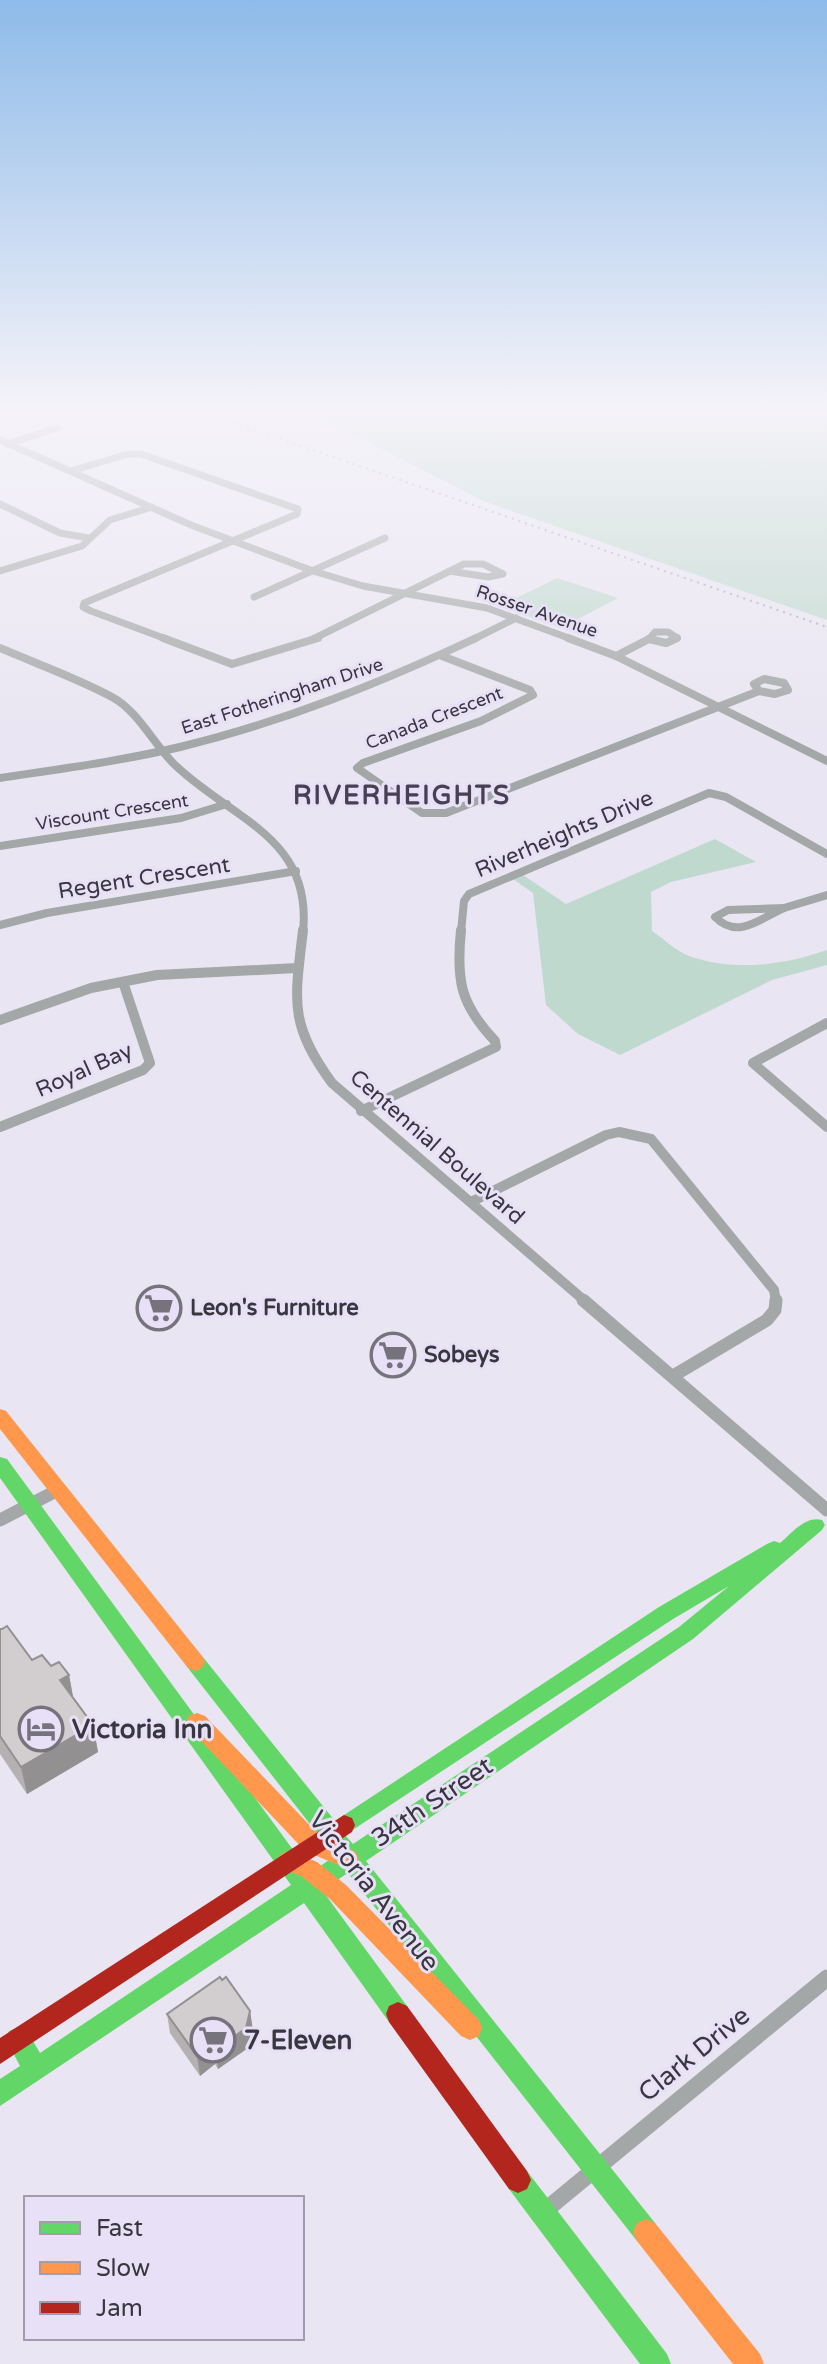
<svg xmlns="http://www.w3.org/2000/svg" width="827" height="2364" font-family="'Varela Round',sans-serif">
  <style>
    .green { fill: #c0d9ce }
    .lines { fill: none; stroke-linecap: round; stroke-linejoin: round }
    .street-far4 { stroke: #a4a7a7; stroke-width: 7 }
    .street-far3 { stroke: #a4a7a7; stroke-width: 8 }
    .street-far2 { stroke: #a4a7a7; stroke-width: 10 }
    .street-far1 { stroke: #a4a7a7; stroke-width: 13 }
    .street { stroke: #a4a7a7; stroke-width: 17 }
    .fast { fill: #63d668; fill-rule: evenodd }
    .slow { fill: #ff974d; fill-rule: evenodd }
    .jam { fill: #b3261e; fill-rule: evenodd }
    .rail { stroke: #ababb0; stroke-width: 2; stroke-dasharray: 2 5; stroke-linecap: butt }
    .wall { fill: #b5b1b3 }
    .shaded-wall { fill: #939092 }
    .building { fill: #d2ced0; stroke: #939092; stroke-width: 2 }
    .labels { text-anchor: middle; dominant-baseline: central; stroke-width: 6; stroke-linejoin: round; paint-order: stroke }
    .far-street-label { font-size: 18px; fill: #38363e; stroke: #e8e0f7 }
    .street-label { font-size: 22px; fill: #38363e; stroke: #e8e0f7 }
    .poi-label { font-size: 22px; font-weight: bold; fill: #38363e; stroke: #e8e0f7; text-anchor: start }
    .far-district-label { font-size: 26px; font-weight: bold; letter-spacing: 2px; fill: #474053; stroke: #e8e0f7 }
    .near-poi-label { font-size: 26px; font-weight: bold; fill: #38363e; stroke: #e8e0f7; text-anchor: start }
    .near-street-label { font-size: 26px; fill: #38363e; stroke: #e8e0f7 }
  </style>
  <rect width="100%" height="100%" fill="#e9e5f2"/>
  <g class="green">
    <polygon points="303,409 827,409 827,620 483,501"/>
    <polygon points="557,578 618,598 561,628 500,606"/>
    <path d="M715,839l41,23 -85,20 -20,10 1,39c12,8 24,20 37,25 45,16 95,9 138,-6v15l-55,15 -152,75 -42,-21 -32,-29 -13,-112 -23,-16 10,-4 46,31z"/>
  </g>
  <g class="lines">
    <g class="street-far4">
      <polyline points="0,440 191,525 313,571 363,586 487,608 574,640"/>
      <polyline points="8,444 57,428"/>
      <polyline points="71,471 128,454 141,454 298,509 297,514 84,603 83,607 91,611 169,640"/>
      <polyline points="0,504 60,533 89,538"/>
      <polyline points="0,571 82,546 110,520 152,507"/>
      <polyline points="254,597 385,538"/>
      <polyline points="649,639 654,640"/>
      <polyline points="649,639 655,632 668,632 677,638 672,640"/>
      <polyline points="311,640 464,564 483,564 503,574 488,577 449,571"/>
      <polyline points="472,640 516,618"/>
    </g>
    <g class="street-far3">
      <polyline points="163,638 232,664 318,638"/>
      <polyline points="568,638 616,656 827,761"/>
      <polyline points="649,639 666,643 677,638"/>
      <path d="M0,648c37,16 77,30 112,49 26,14 41,46 62,67 56,55 139,72 129,168"/>
      <polyline points="442,656 530,690 533,695 481,721 363,763 357,768 422,813 446,813 759,691"/>
      <polyline points="616,656 649,639"/>
      <polygon points="764,679 784,683 788,690 775,694 759,691 754,684"/>
      <path d="M0,778c60,-9 121,-17 180,-31 103,-25 200,-64 296,-109"/>
      <polyline points="0,846 181,818 227,804"/>
      <path d="M784,908c-25,11 -46,32 -69,9l13,-7z"/>
      <polyline points="784,908 827,895"/>
      <polyline points="0,925 47,913 296,871"/>
      <polyline points="461,932 464,901 469,894 709,793 726,797 827,854"/>
    </g>
    <g class="street-far2">
      <path d="M303,930c-8,70 -15,93 29,153l254,219"/>
      <polyline points="0,1020 91,988 157,975 297,968"/>
      <polyline points="827,1023 753,1063 827,1127"/>
      <path d="M361,1111l135,-64 -1,-6c-35,-37 -39,-61 -34,-111"/>
      <polyline points="0,1127 143,1070 150,1063 123,982"/>
      <polyline points="471,1202 606,1135 619,1132 651,1139 774,1290 776,1302"/>
    </g>
    <g class="street-far1">
      <polyline points="583,1300 827,1510"/>
      <polyline points="673,1376 767,1320 775,1310 776,1300"/>
      <polyline points="0,1520 58,1490"/>
    </g>
    <polyline class="street" points="542,2213 827,1978"/>
    <g class="fast">
      <path d="M0,1457l7,2 303,414 25,-17 -147,-188 -3,-6 3,-6 7,-3 7,3 133,165 324,-214 108,-63 7,-3 6,2c12,-10 26,-28 42,-23l3,5 -3,5 -129,109 -327,222 289,362 4,9 -4,9 -9,4 -9,-4 -289,-368 -26,17 85,116 3,8 -3,8 -9,4 -9,-4 -85,-119 -304,203v-27l20,-13 -14,-27 3,-8 9,-4 9,4 13,22 251,-168 -291,-407zM729,1586l-50,41 -326,217 -8,-9 328,-216z"/>
      <polygon points="518,2167 527,2171 667,2354 671,2364 640,2364 509,2189 505,2180 509,2171"/>
    </g>
    <g class="slow">
      <polygon points="0,1409 6,1411 202,1656 205,1662 202,1668 195,1671 188,1668 0,1429"/>
      <polygon points="197,1713 205,1716 321,1837 356,1852 359,1859 356,1866 348,1869 305,1851 189,1728 186,1722 189,1716"/>
      <polygon points="289,1851 317,1862 346,1885 479,2020 482,2028 479,2036 470,2040 461,2036 330,1899 301,1876 281,1868 278,1861 281,1854"/>
      <polygon points="646,2219 655,2223 760,2354 764,2364 733,2364 637,2241 633,2232 637,2223"/>
    </g>
    <g class="jam">
      <polygon points="344,1815 352,1818 355,1825 352,1832 0,2064 0,2038"/>
      <polygon points="398,2002 407,2006 527,2171 531,2180 527,2189 518,2193 509,2189 389,2022 386,2014 389,2006"/>
    </g>
    <polyline class="rail" points="194,409 827,627"/>
  </g>
  <g class="wall">
    <polygon points="0,1629 32,1660 51,1666 69,1675 73,1697 93,1725 98,1752 27,1794 0,1754"/>
    <polygon points="250,2011 253,2031 248,2048 218,2069 215,2064 200,2076 170,2033 167,2014"/>
  </g>
  <g class="shaded-wall">
    <polygon points="69,1675 74,1702 60,1680"/>
    <polygon points="93,1725 98,1752 27,1794 21,1767"/>
    <polygon points="250,2011 253,2031 248,2048 218,2069 216,2050"/>
    <polygon points="212,2045 215,2064 200,2076 197,2056"/>
  </g>
  <g class="building">
    <polygon points="7,1626 32,1660 42,1655 51,1666 59,1662 69,1675 60,1680 93,1725 21,1767 0,1736 0,1629 2,1629"/>
    <polygon points="220,1977 222,1980 226,1977 250,2011 246,2028 216,2050 212,2045 197,2056 167,2014"/>
  </g>
  <linearGradient id="sky" x2="0" y2="1"><stop stop-color="#8ebbe9"/><stop offset="0.55" stop-color="#f5f3f9"/><stop offset="1" stop-color="#f5f3f9" stop-opacity="0"/></linearGradient>
  <rect width="827" height="740" fill="url(#sky)"/>
  <defs>
    <g id="supermarket-ring" transform="scale(2.3)"><circle r="9.5" fill="#e8e0f7" stroke="#76737d" stroke-width="1.5"/><path d="M-6-5.5h2.5l.6 2H6L4.5 2H-2.5L-4.4-4H-6ZM-1.5 3.2a1.3 1.3 0 1 0 .1 0ZM3 3.2a1.3 1.3 0 1 0 .1 0Z" fill="#76737d"/></g>
    <g id="hotel-ring" transform="scale(2.3)"><circle r="9.5" fill="#e8e0f7" stroke="#76737d" stroke-width="1.5"/><path d="M-6-4.5h1.5V1H6V5H4.5V3h-9V5H-6ZM-4 0a1.8 1.8 0 1 1 3.6 0ZM.5 0V-2.5h3Q6-2.5 6 0Z" fill="#76737d"/></g>
  </defs>
  <g fill-rule="evenodd">
    <use href="#supermarket-ring" x="159" y="1308"/>
    <use href="#supermarket-ring" x="393" y="1355"/>
    <use href="#hotel-ring" x="41" y="1729"/>
    <use href="#supermarket-ring" x="213" y="2040"/>
  </g>
  <g class="labels">
    <g class="far-street-label">
      <text transform="translate(537 611) rotate(19)">Rosser Avenue</text>
      <text transform="translate(282 696) rotate(-18)">East Fotheringham Drive</text>
      <text transform="translate(434 718) rotate(-21)">Canada Crescent</text>
      <text transform="translate(112 812) rotate(-9)">Viscount Crescent</text>
    </g>
    <g class="street-label">
      <text transform="translate(564 834) rotate(-23)">Riverheights Drive</text>
      <text transform="translate(144 878) rotate(-9)">Regent Crescent</text>
      <text transform="translate(84 1070) rotate(-24)">Royal Bay</text>
      <text transform="translate(437 1147) rotate(41)">Centennial Boulevard</text>
    </g>
    <g class="poi-label">
      <text x="190" y="1308">Leon's Furniture</text>
      <text x="424" y="1355">Sobeys</text>
    </g>
    <g class="far-district-label">
      <text x="402" y="795">RIVERHEIGHTS</text>
    </g>
    <g class="near-poi-label">
      <text x="72" y="1729">Victoria Inn</text>
      <text x="244" y="2040">7-Eleven</text>
    </g>
    <g class="near-street-label">
      <text transform="translate(432 1802) rotate(-34)">34th Street</text>
      <text transform="translate(374 1891) rotate(52)">Victoria Avenue</text>
      <text transform="translate(694 2054) rotate(-39)">Clark Drive</text>
    </g>
  </g>
  <rect x="24" y="2196" width="280" height="144" fill="#e8e0f7" stroke="#a29cad" stroke-width="2"/>
  <rect x="40" y="2222" width="40" height="12" fill="#63d668" stroke="#a29cad" stroke-width="2"/>
  <text x="96" y="2236" font-size="24" fill="#38363e">Fast</text>
  <rect x="40" y="2262" width="40" height="12" fill="#ff974d" stroke="#a29cad" stroke-width="2"/>
  <text x="96" y="2276" font-size="24" fill="#38363e">Slow</text>
  <rect x="40" y="2302" width="40" height="12" fill="#b3261e" stroke="#a29cad" stroke-width="2"/>
  <text x="96" y="2316" font-size="24" fill="#38363e">Jam</text>
</svg>
